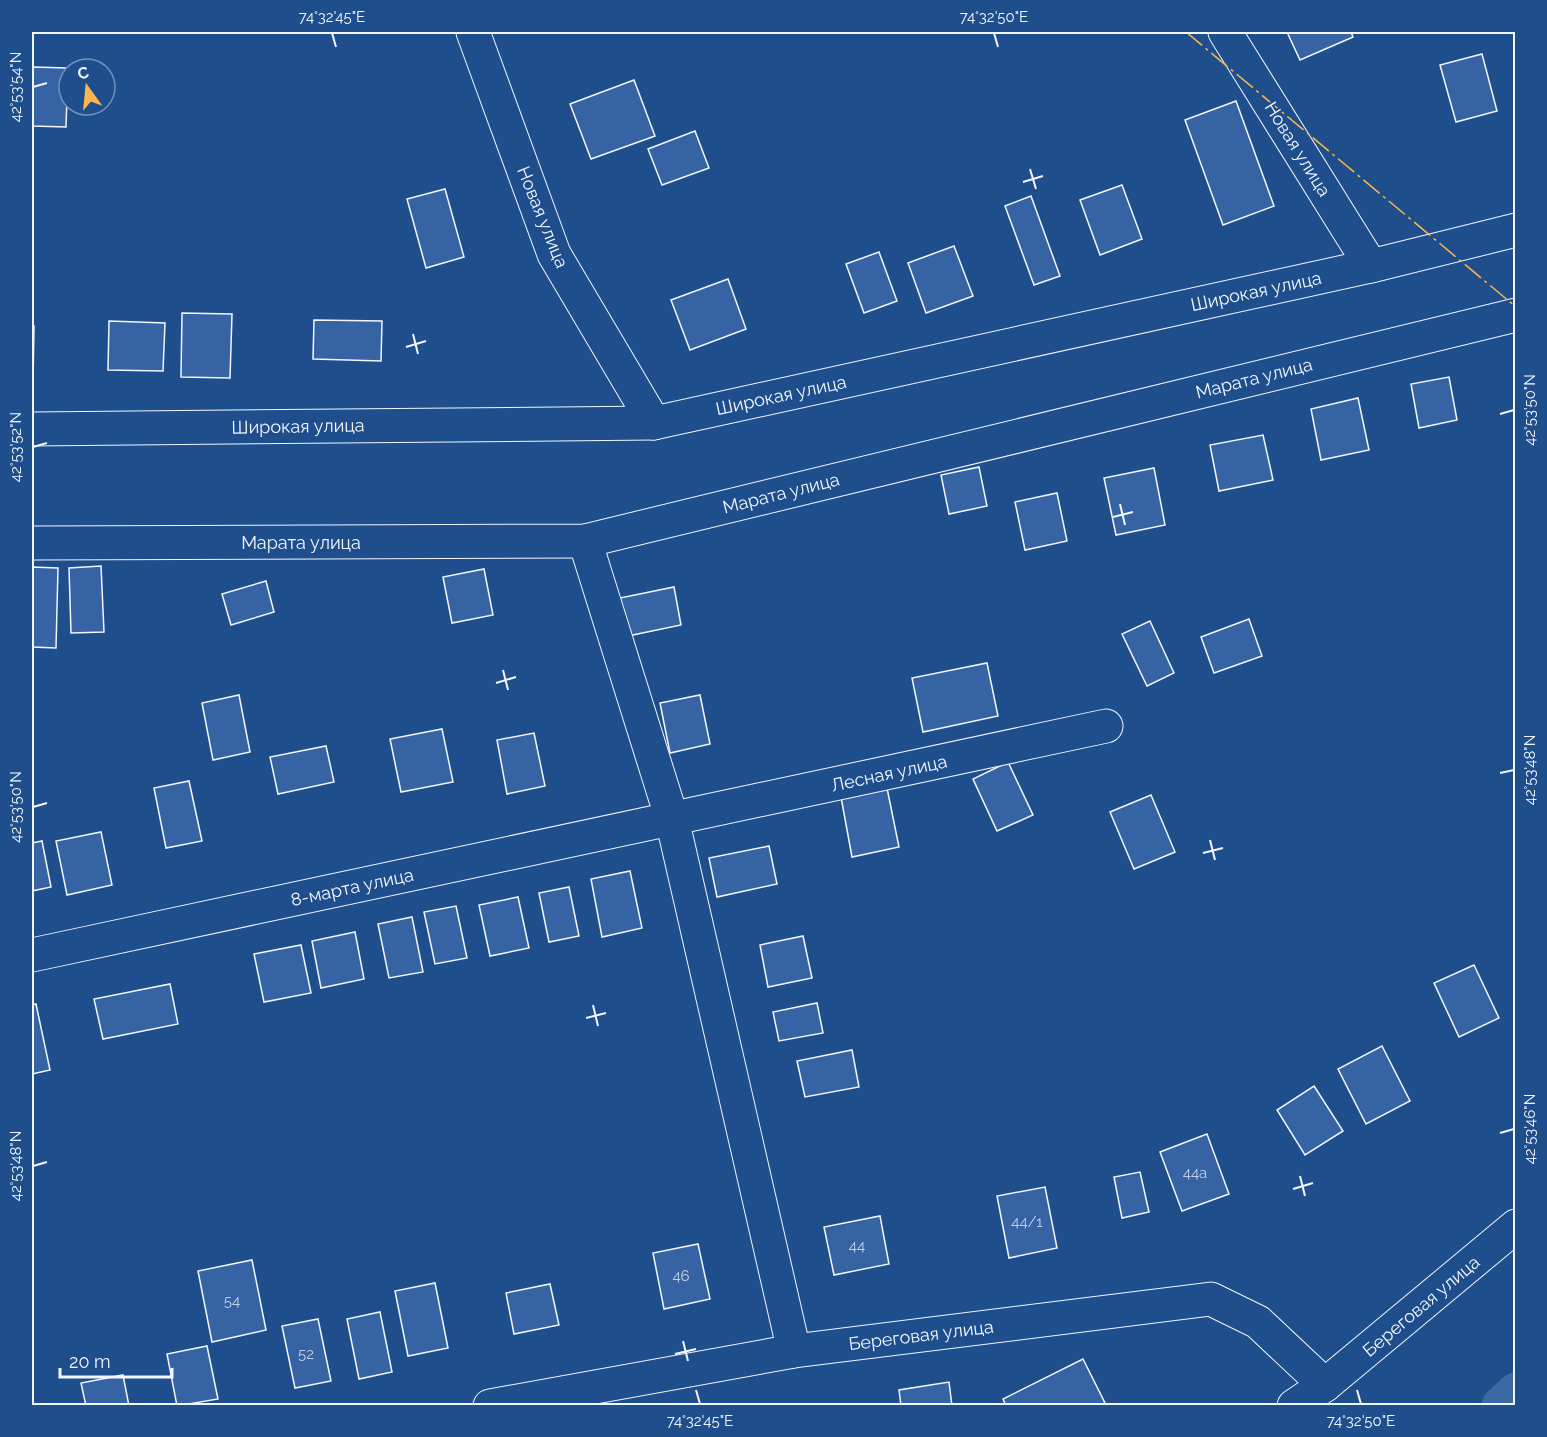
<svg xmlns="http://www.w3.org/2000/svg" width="1547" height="1437" font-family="Raleway,sans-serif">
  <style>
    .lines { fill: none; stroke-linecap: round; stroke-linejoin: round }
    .canal { stroke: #3b69a3; stroke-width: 39 }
    .building { fill: #3563a3; stroke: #f2f6ff; stroke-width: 1.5 }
    .street-casing { stroke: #f2f6ff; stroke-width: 35 }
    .street { stroke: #1f4e8c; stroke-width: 33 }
    .power { stroke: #ffb74d; stroke-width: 1.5; stroke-dasharray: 21 4.5 3 4.5; stroke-linecap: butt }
    .ticks { fill: none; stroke: #f2f6ff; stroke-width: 2 }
    .labels { text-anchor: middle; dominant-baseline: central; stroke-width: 4.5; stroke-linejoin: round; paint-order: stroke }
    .number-label { font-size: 15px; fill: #c3d1e8 }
    .street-label { font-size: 18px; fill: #f2f6ff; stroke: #1f4e8c }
    .neatline { fill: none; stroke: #f2f6ff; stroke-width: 2 }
    .ticks-label { font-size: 15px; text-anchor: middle; fill: #f2f6ff }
  </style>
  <rect width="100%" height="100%" fill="#1f4e8c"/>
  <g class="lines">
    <polyline class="canal" points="1501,1406 1516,1392"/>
  </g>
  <g class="building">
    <polygon points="1287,32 1351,32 1353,37 1300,60"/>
    <polygon points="1482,54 1497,111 1456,122 1440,65"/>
    <polygon points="32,67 68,68 66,127 32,126"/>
    <polygon points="634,80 655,136 591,159 570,104"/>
    <polygon points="1236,101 1274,206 1223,225 1185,120"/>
    <polygon points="695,131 709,168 662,185 648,149"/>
    <polygon points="1122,185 1142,239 1100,255 1080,200"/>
    <polygon points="445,189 464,257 426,268 407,199"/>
    <polygon points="1031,196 1060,276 1034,285 1005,206"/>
    <polygon points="954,246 973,296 926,313 908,263"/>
    <polygon points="879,252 897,301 864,313 846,264"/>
    <polygon points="728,279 746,329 690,350 671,300"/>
    <polygon points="182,313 232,314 230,378 181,377"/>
    <polygon points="314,320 382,321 381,361 313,359"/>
    <polygon points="109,321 165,323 163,371 108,370"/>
    <polygon points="32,326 34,326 33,382 32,382"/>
    <polygon points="1449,377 1457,420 1419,428 1411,384"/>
    <polygon points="1358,398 1369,450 1321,460 1311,409"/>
    <polygon points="1263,435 1273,480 1219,491 1210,445"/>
    <polygon points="979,467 987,506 949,514 941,475"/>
    <polygon points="1154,468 1165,525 1116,535 1104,478"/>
    <polygon points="1057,493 1067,541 1025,550 1015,502"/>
    <polygon points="101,566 104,632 71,633 69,568"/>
    <polygon points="32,567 58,568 56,648 32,647"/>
    <polygon points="484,569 493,615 452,623 443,577"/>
    <polygon points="266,581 274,612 231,625 222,594"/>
    <polygon points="674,587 681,625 623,637 615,599"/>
    <polygon points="1249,619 1262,656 1214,673 1201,637"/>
    <polygon points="1150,621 1174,673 1147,686 1122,634"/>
    <polygon points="987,663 998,716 923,732 912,678"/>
    <polygon points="239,695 250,752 213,760 202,703"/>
    <polygon points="700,695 710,744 670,753 660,703"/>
    <polygon points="442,729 453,782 401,792 390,739"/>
    <polygon points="534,733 545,786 507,794 497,740"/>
    <polygon points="326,746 334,782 278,794 270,757"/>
    <polygon points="1008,762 1033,815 997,831 973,779"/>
    <polygon points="189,781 202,841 166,848 154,788"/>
    <polygon points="887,788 899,847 852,857 841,797"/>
    <polygon points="1151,795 1175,852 1134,869 1110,812"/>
    <polygon points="101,832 112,885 67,895 56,841"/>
    <polygon points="42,841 51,887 32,891 32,843"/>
    <polygon points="769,846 777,884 717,897 709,858"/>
    <polygon points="630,871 642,928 602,937 591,879"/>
    <polygon points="569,887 579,936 549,942 539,893"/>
    <polygon points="518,897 529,948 490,956 479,905"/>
    <polygon points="456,906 467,958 435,964 424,912"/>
    <polygon points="412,917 423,972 389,978 378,924"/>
    <polygon points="355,932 364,979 321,988 312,941"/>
    <polygon points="803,936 812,978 768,987 760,945"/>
    <polygon points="301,945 311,993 264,1002 254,954"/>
    <polygon points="1474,965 1499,1018 1459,1037 1434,983"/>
    <polygon points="170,984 178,1024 103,1039 94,999"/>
    <polygon points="817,1003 823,1033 779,1041 773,1012"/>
    <polygon points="36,1004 50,1070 32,1074 32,1005"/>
    <polygon points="1382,1046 1410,1101 1366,1124 1338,1069"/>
    <polygon points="852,1050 859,1087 805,1097 797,1061"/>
    <polygon points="1314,1086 1343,1131 1305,1155 1277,1110"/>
    <polygon points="1207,1134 1229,1194 1182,1211 1160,1152"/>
    <polygon points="1140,1172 1149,1212 1122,1218 1114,1177"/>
    <polygon points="1045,1187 1057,1248 1009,1258 997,1196"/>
    <polygon points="880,1216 889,1264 834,1275 824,1227"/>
    <polygon points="698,1244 710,1299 664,1309 653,1253"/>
    <polygon points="252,1260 266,1330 212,1342 198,1271"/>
    <polygon points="435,1283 448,1348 408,1356 395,1291"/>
    <polygon points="550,1284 559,1325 514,1334 506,1293"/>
    <polygon points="380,1312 392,1372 359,1379 347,1319"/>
    <polygon points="318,1319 331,1381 295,1388 282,1326"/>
    <polygon points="207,1346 218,1399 177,1406 167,1354"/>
    <polygon points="1083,1359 1105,1403 1099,1406 1006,1406 1003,1399"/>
    <polygon points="123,1375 129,1406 86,1406 81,1383"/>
    <polygon points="949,1382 952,1406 901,1406 899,1390"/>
  </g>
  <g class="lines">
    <g class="street-casing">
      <g id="street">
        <polyline points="473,32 554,254 654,423"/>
        <polyline points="1225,32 1371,266"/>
        <polyline points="32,429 654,423 1371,266 1516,230"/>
        <polyline points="585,541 672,819 794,1351"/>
        <polyline points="32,543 585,541 1516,315"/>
        <polyline points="32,955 1106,726"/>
        <polyline points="490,1406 794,1351 1211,1299 1258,1322 1325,1385"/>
        <polyline points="1294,1406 1325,1385 1516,1226"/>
      </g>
    </g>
    <use href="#street" class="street"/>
    <polyline class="power" points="1186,32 1516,307"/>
  </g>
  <path class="ticks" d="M332,33l4,14M994,33l4,14M33,87l14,-4M1030,169l6,20M1023,182l20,-6M413,334l5,20M406,347l20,-6M1500,414l14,-4M33,447l14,-4M1120,504l5,21M1113,517l20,-5M503,670l5,20M496,683l20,-6M1500,773l14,-3M33,807l14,-4M1210,840l5,20M1203,853l20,-5M593,1005l5,21M586,1018l20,-5M1500,1133l14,-4M33,1166l14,-4M1300,1176l5,20M1293,1189l20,-6M683,1341l5,20M675,1354l21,-5M696,1390l4,14M1357,1390l4,14"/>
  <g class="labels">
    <g class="number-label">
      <text x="1195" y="1173">44а</text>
      <text x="1027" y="1222">44/1</text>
      <text x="857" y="1246">44</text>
      <text x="681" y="1276">46</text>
      <text x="232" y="1301">54</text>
      <text x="306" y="1354">52</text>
    </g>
    <g class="street-label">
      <text transform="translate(1298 149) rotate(58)">Новая улица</text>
      <text transform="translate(543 217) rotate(68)">Новая улица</text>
      <text transform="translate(1256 291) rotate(-12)">Широкая улица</text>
      <text transform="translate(1254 378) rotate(-14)">Марата улица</text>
      <text transform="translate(781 395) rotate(-12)">Широкая улица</text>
      <text transform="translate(298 426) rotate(-1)">Широкая улица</text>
      <text transform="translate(781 493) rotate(-14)">Марата улица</text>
      <text x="301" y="542">Марата улица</text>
      <text transform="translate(889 773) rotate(-12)">Лесная улица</text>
      <text transform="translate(352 887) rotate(-12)">8-марта улица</text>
      <text transform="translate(1421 1306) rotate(-40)">Береговая улица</text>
      <text transform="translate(921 1335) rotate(-7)">Береговая улица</text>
    </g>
  </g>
  <rect width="1547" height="1437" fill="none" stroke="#1f4e8c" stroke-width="66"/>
  <g transform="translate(87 87) rotate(345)"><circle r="28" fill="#1f4e8c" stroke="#7391ba" stroke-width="1.5"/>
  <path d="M0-4.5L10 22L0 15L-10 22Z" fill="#ffb74d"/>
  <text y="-9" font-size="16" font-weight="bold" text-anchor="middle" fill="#f2f6ff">С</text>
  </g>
  <path d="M60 1368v9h112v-9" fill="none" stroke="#f2f6ff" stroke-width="3"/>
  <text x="69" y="1368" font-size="18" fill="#f2f6ff" stroke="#1f4e8c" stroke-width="4.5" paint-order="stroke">20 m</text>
  <rect x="33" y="33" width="1481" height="1371" class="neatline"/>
  <g class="ticks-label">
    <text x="332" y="22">74°32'45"E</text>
    <text x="994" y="22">74°32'50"E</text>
    <text transform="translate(16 87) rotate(-90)" y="5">42°53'54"N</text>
    <text transform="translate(1530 410) rotate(-90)" y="5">42°53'50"N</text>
    <text transform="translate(16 447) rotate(-90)" y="5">42°53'52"N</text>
    <text transform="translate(1530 770) rotate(-90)" y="5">42°53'48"N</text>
    <text transform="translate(16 807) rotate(-90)" y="5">42°53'50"N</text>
    <text transform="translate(1530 1129) rotate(-90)" y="5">42°53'46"N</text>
    <text transform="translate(16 1166) rotate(-90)" y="5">42°53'48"N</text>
    <text x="700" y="1426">74°32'45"E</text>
    <text x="1361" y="1426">74°32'50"E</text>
  </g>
</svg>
